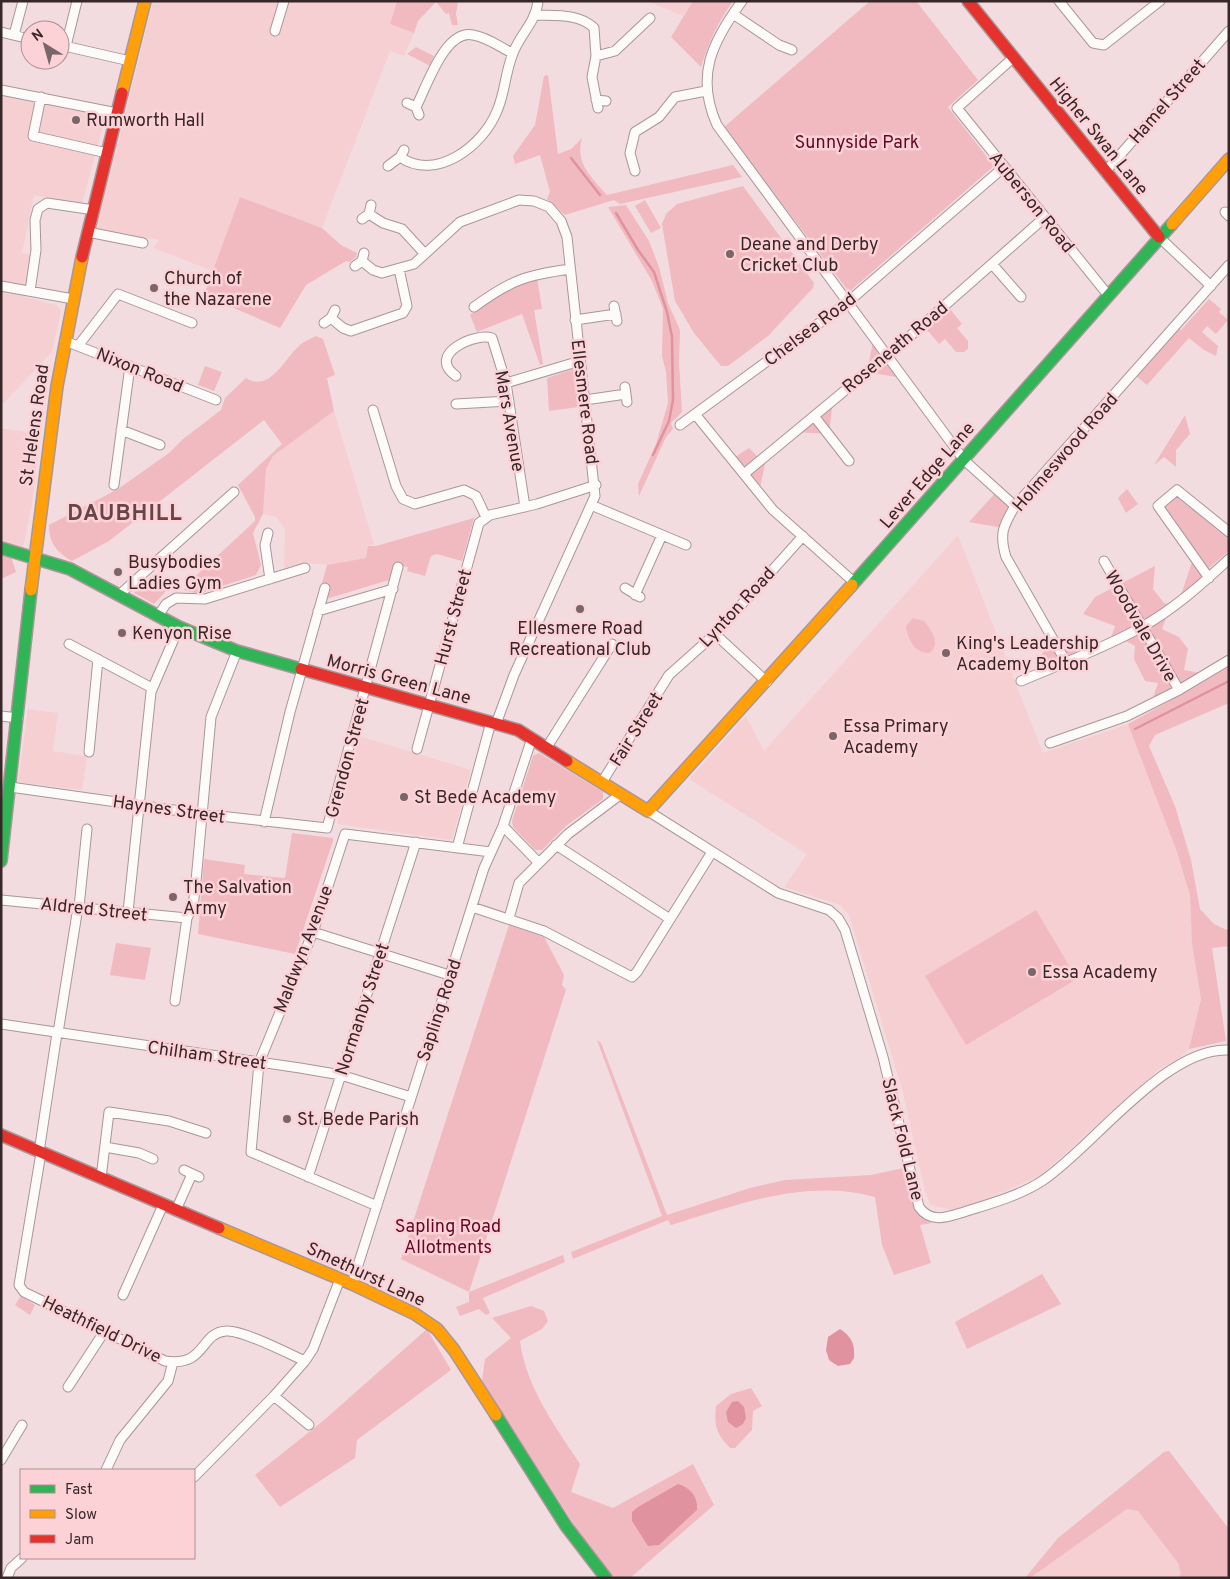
<svg xmlns="http://www.w3.org/2000/svg" width="1230" height="1579" font-family="Overpass,sans-serif">
<rect width="100%" height="100%" fill="#f3dcdf"/>
<path fill="#f6cfd3" d="M153,1H397L390,24L414,33L404,56L390,51L322,228L240,197L213,271L153,248L159,240L96,230Z
M647,1H693L683,16Z
M1,94L106,115L82,204L34,195L22,253L30,255L25,297L56,305L61,311L52,352L1,406Z
M334,411L374,544L368,546L366,558L327,565L304,563L284,568L285,529L276,517L263,514L266,469L273,456Z
M1,428L40,434L32,504L23,548L1,540Z
M958,535L1043,753L1128,724L1154,787L1184,873L1190,895L1192,944L1201,999L1189,1049L1181,1057L1158,1070L1040,1176L977,1203L952,1210L930,1205L925,1191L902,1089L849,915L840,905L784,887L807,854L689,779L746,716L764,751Z
M28,709L58,713L53,751L87,756L82,790L18,782Z
M359,736L471,770L452,840L337,824Z
M1127,1509L1138,1511L1178,1563L1182,1574L1177,1578H1030Z"/>
<path fill="#f0bac0" d="M397,1H458L456,14L458,25H452L449,13L446,14L436,2L418,21L414,33L390,24Z
M693,1H733C718,22 709,42 701,67L671,37Z
M870,1H916L978,80L948,107L994,166L849,292L724,127Z
M416,47L434,56L430,66L407,54Z
M548,75L558,154L571,149L582,138C575,164 591,176 607,195L733,165L742,177L620,204L614,200L565,215L547,199L550,192L540,155L515,164L513,156L535,125L544,76Z
M743,186L814,283L813,288L768,336L728,366H721L694,333L675,301L662,224L666,214L677,204Z
M240,197L322,228L341,245L357,253L356,257L350,262L346,261L306,285L280,328L204,295Z
M645,200L661,228L651,233L635,206Z
M626,205L649,241L659,267L668,303L680,330L679,363L682,412L671,423L673,429L666,437L639,496L638,484L656,444L668,403L666,372L662,356L663,309L652,281L608,207Z
M537,277L542,309L534,310L543,364L540,365L522,314L477,332L470,315L499,291Z
M1209,299L1221,309L1219,312L1228,320L1216,334L1207,326L1202,332L1218,346L1216,356L1204,350L1189,338L1147,385L1134,374L1176,326L1181,330Z
M946,304L962,324L957,328L968,341V349L964,352H956L945,339L939,344L923,325Z
M316,336L323,339L335,375L327,378L334,411L273,456L266,469L263,514L253,533L261,565L256,575L198,594L184,590L187,584L255,521V517L238,485L282,444L264,420L109,541L72,561C57,552 49,544 49,525L118,489L169,453L183,439L221,410L225,398L246,378C270,393 284,359 299,346C304,341 310,339 316,336Z
M874,337L902,378L867,372Z
M205,366L222,372L214,391L198,385Z
M574,369L576,372L579,407L549,411L547,378Z
M833,400L829,434L795,432Z
M1185,415L1190,434L1176,450V467L1164,457L1154,465Z
M749,448L765,464L759,493L732,459Z
M1127,489L1138,504L1126,513L1118,498Z
M997,491L1015,506L1003,528L969,522Z
M1178,495L1229,535V551L1208,569L1164,507Z
M474,518L462,561L437,554L431,556L425,576L407,571L408,567L394,565L389,580L326,599L330,585L322,583L327,565L366,558L368,546H376Z
M1,554L11,557L16,572L1,579Z
M1194,556L1209,578L1179,601Z
M1155,566L1153,589L1164,603L1175,605L1170,607L1162,629L1179,637L1188,649L1184,670L1205,674L1151,704L1158,683L1145,681L1134,659L1135,646L1120,638L1109,644L1115,626L1083,614L1095,597Z
M150,577L168,589L154,604L134,593Z
M913,618L924,621C931,629 942,645 929,653C914,653 908,639 906,626Z
M1051,636L1096,650L1031,677Z
M1229,664V703L1155,735L1149,746L1175,806L1191,860L1200,909L1214,924L1229,931V946L1212,948L1226,1041L1189,1049L1201,999L1192,944L1190,895L1177,852L1128,724L1195,687Z
M539,753L603,792V799L566,826L542,850H535L513,827L512,821L533,756Z
M292,833L333,838V841L295,954L198,934L204,859L245,865L244,874L285,878Z
M1036,910L1077,979L966,1045L925,976Z
M509,925L544,937L564,975L562,985L566,990L469,1292L563,1255L565,1262L483,1298L490,1313L486,1315L479,1309L460,1316L456,1307L469,1302V1292L401,1259Z
M116,943L151,948L145,980L110,975Z
M597,1040L601,1043L667,1215L750,1188L785,1180L871,1175L903,1168C909,1188 910,1216 932,1223L920,1225L931,1263L894,1275L882,1245L875,1197C806,1178 737,1205 671,1225L668,1220L573,1259L571,1252L662,1216Z
M1042,1274L1061,1304L967,1349L955,1322Z
M21,1296L35,1305L30,1315L15,1305Z
M531,1306L544,1311L548,1321L542,1329L520,1341C526,1387 555,1426 580,1464L571,1492L613,1508L693,1464L714,1505L630,1578H613L596,1559L482,1381L485,1359L511,1338L492,1318Z
M427,1329L451,1370L357,1440L355,1458L280,1507L255,1475L323,1421Z
M751,1388L762,1406L753,1411L752,1430L735,1448H730C716,1433 714,1427 716,1406L731,1394Z
M1169,1451L1229,1529V1578H1177L1181,1574L1178,1563L1138,1511L1127,1509L1030,1578H1025L1058,1538L1164,1452Z"/>
<path fill="#e1929f" d="M840,1329C852,1337 855,1344 854,1358L850,1364L838,1366L829,1360L826,1350L828,1337Z
M738,1401L744,1407L746,1418L743,1424L736,1428L728,1422L726,1412L732,1402Z
M678,1484C691,1488 698,1497 697,1510L659,1545L648,1546L632,1521V1512L638,1507Z"/>
<g fill="none" stroke-linecap="round" stroke-linejoin="round">
<path stroke="#e1929f" stroke-width="2.5" d="M571,158L600,195
M616,213L638,250L654,272L667,312L672,337L673,400L669,421L653,455
M1135,729L1229,681"/>
<g stroke="#a89699" stroke-width="11">
<path id="street" d="M742,1C712,42 695,76 717,125L964,460L1015,506
M1059,1L1093,43L1104,45L1160,1
M733,14L779,45L792,50
M535,15C554,16 579,13 594,28L596,56L592,77L598,108
M275,31L284,1
M1,32L30,39
M14,35L23,1
M60,45L130,61
M66,46L77,1
M596,56L615,51L650,18
M1013,58L957,108L1108,295
M1,90L117,113
M41,97L33,136L107,153
M596,100L606,101
M407,103L416,107L419,115
M416,107C427,86 445,29 473,35C487,37 500,47 512,53
M400,157C436,182 483,146 497,111C505,93 505,74 512,56C518,36 536,23 538,1
M388,166L400,157L404,150
M635,171L630,153L635,132L659,117L675,97L706,91
M1105,172L1229,31
M1225,212L1229,216
M369,214L383,223L402,229L425,254
M362,219L369,214L371,205
M88,232L143,243
M1159,237L1211,286
M362,261L373,270L382,273L414,264L460,222L519,200L534,201L549,207L561,221L567,237L595,496L514,675L496,724
M992,264L1021,297
M355,266L362,261L364,253
M1,286L73,299
M30,291L36,250L35,220L38,209L47,203L94,210
M614,306L617,321
M474,307C511,280 526,275 570,269
M331,318L343,328L351,331L403,313L407,306L399,269
M575,320L616,314
M324,323L331,318L335,310
M65,341L216,400
M78,346L118,294L192,323
M456,376C425,354 477,332 492,338L506,383L525,507
M506,383L580,361
M625,387L627,402
M585,400L626,394
M456,404L509,401
M373,410L396,486L403,499L415,504L464,490L476,496L486,517
M695,414L773,510L855,583
M814,416L849,461
M680,425L848,302L1004,167
M121,430L160,445
M744,474L901,344L1044,218
M114,485L130,366
M591,505L686,545
M268,533L265,545L270,579
M1104,561L1179,690
M1209,578L1158,506L1177,490L1229,532
M625,588L640,597
M119,595L234,492
M635,595L662,535
M318,611L393,589
M158,616L166,604L176,598L205,599L305,568
M715,634L767,682
M69,644L152,688
M1066,662L1006,557C999,534 1003,526 1015,506L1229,265
M1021,681C1061,664 1102,649 1140,628C1173,610 1202,584 1229,559
M1,716L18,718
M1050,743L1127,716L1179,690L1229,660
M547,747L612,644
M417,749L479,523L490,515L537,504L596,485
M89,752L98,659
M602,782L669,675L715,634L803,536
M10,787L202,814L327,828L398,567
M648,811L778,893L829,910L838,918L845,930L883,1057L919,1207C931,1224 948,1217 964,1212C989,1204 1019,1196 1042,1181C1092,1148 1166,1046 1229,1050
M264,822L290,712L325,588
M503,826L539,863
M556,845L670,919
M457,848L491,722
M1,900L187,918
M79,907L87,829
M472,907L544,931L632,977L637,972L712,852
M128,912L151,692L179,627
M509,918L519,883L568,834L621,794
M313,932L449,975
M175,1001L187,918L193,906L196,881L211,717L237,651
M1,1024L300,1068L341,1075L411,1097
M58,1033L78,907
M105,1147L139,1153L153,1159
M39,1152L57,1033
M41,1153L19,1285L24,1292L165,1361C207,1367 199,1333 226,1331C241,1329 289,1354 305,1361
M184,1170L199,1177
M308,1177L416,842
M101,1178L109,1112L169,1121L206,1133
M377,1206L251,1152L259,1063L313,932L345,834L491,852
M176,1210L192,1174
M352,1284L484,868L503,826L532,738
M123,1295L163,1205
M68,1387L104,1332
M274,1396L309,1425
M1,1460L22,1425
M106,1470L120,1440L168,1381L173,1362
M194,1477L274,1396L305,1361L313,1349L340,1279
M7,1578L11,1568L22,1558"/>
</g>
<g stroke="#a89699" stroke-width="14">
<path id="fast" d="M1,548L70,569L179,627L237,651L301,669
M852,585L1172,224
M1,861L31,590
M496,1415L566,1526L606,1578"/>
</g>
<g stroke="#a89699" stroke-width="14">
<path id="slow" d="M122,93L145,1
M1172,224L1229,159
M31,590L57,386L82,257
M567,761L648,811L852,585
M219,1228L352,1284L415,1314L437,1329L454,1350L496,1415"/>
</g>
<g stroke="#a89699" stroke-width="14">
<path id="jam" d="M968,1L1159,237
M82,257L122,93
M301,669L518,730L567,761
M1,1135L219,1228"/>
</g>
<use href="#street" stroke="#fdfafa" stroke-width="9"/>
<use href="#fast" stroke="#30b455" stroke-width="11"/>
<use href="#slow" stroke="#ff9f0a" stroke-width="11"/>
<use href="#jam" stroke="#e5322d" stroke-width="11"/>
</g>
<g fill="#796668" stroke="#fdd2d7" stroke-width="2">
<circle cx="76" cy="120" r="5"/>
<circle cx="730" cy="254" r="5"/>
<circle cx="154" cy="288" r="5"/>
<circle cx="118" cy="572" r="5"/>
<circle cx="580" cy="609" r="5"/>
<circle cx="122" cy="633" r="5"/>
<circle cx="946" cy="653" r="5"/>
<circle cx="833" cy="736" r="5"/>
<circle cx="404" cy="797" r="5"/>
<circle cx="173" cy="897" r="5"/>
<circle cx="1032" cy="972" r="5"/>
<circle cx="287" cy="1119" r="5"/>
</g>
<g text-anchor="middle" stroke-width="5" stroke-linejoin="round" paint-order="stroke">
<g font-size="18" fill="#372728" stroke="#fdd2d7">
<text transform="translate(1167 101) rotate(-49)" y="6">Hamel Street</text>
<text transform="translate(1099 136) rotate(51)" y="6">Higher Swan Lane</text>
<text transform="translate(1032 202) rotate(51)" y="6">Auberson Road</text>
<text transform="translate(810 329) rotate(-37)" y="6">Chelsea Road</text>
<text transform="translate(895 347) rotate(-40)" y="6">Roseneath Road</text>
<text transform="translate(140 370) rotate(22)" y="6">Nixon Road</text>
<text transform="translate(585 402) rotate(83)" y="6">Ellesmere Road</text>
<text transform="translate(510 421) rotate(80)" y="6">Mars Avenue</text>
<text transform="translate(34 425) rotate(-82)" y="6">St Helens Road</text>
<text transform="translate(1065 452) rotate(-49)" y="6">Holmeswood Road</text>
<text transform="translate(927 475) rotate(-49)" y="6">Lever Edge Lane</text>
<text transform="translate(737 607) rotate(-47)" y="6">Lynton Road</text>
<text transform="translate(453 617) rotate(-75)" y="6">Hurst Street</text>
<text transform="translate(1141 626) rotate(60)" y="6">Woodvale Drive</text>
<text transform="translate(399 679) rotate(15)" y="6">Morris Green Lane</text>
<text transform="translate(636 729) rotate(-58)" y="6">Fair Street</text>
<text transform="translate(347 758) rotate(-75)" y="6">Grendon Street</text>
<text transform="translate(169 809) rotate(8)" y="6">Haynes Street</text>
<text transform="translate(94 909) rotate(6)" y="6">Aldred Street</text>
<text transform="translate(303 949) rotate(-69)" y="6">Maldwyn Avenue</text>
<text transform="translate(362 1009) rotate(-72)" y="6">Normanby Street</text>
<text transform="translate(439 1010) rotate(-72)" y="6">Sapling Road</text>
<text transform="translate(207 1055) rotate(8)" y="6">Chilham Street</text>
<text transform="translate(903 1139) rotate(76)" y="6">Slack Fold Lane</text>
<text transform="translate(366 1274) rotate(25)" y="6">Smethurst Lane</text>
<text transform="translate(102 1329) rotate(26)" y="6">Heathfield Drive</text>
</g>
<g font-size="18" fill="#372728" stroke="#fdd2d7" text-anchor="start">
<text x="86" y="126">Rumworth Hall</text>
<text x="740" y="250">Deane and Derby<tspan x="740" dy="21">Cricket Club</tspan></text>
<text x="164" y="284">Church of<tspan x="164" dy="21">the Nazarene</tspan></text>
<text x="128" y="568">Busybodies<tspan x="128" dy="21">Ladies Gym</tspan></text>
<text x="580" y="634" text-anchor="middle">Ellesmere Road<tspan x="580" dy="21">Recreational Club</tspan></text>
<text x="132" y="639">Kenyon Rise</text>
<text x="956" y="649">King's Leadership<tspan x="956" dy="21">Academy Bolton</tspan></text>
<text x="843" y="732">Essa Primary<tspan x="843" dy="21">Academy</tspan></text>
<text x="414" y="803">St Bede Academy</text>
<text x="183" y="893">The Salvation<tspan x="183" dy="21">Army</tspan></text>
<text x="1042" y="978">Essa Academy</text>
<text x="297" y="1125">St. Bede Parish</text>
</g>
<g font-size="18" fill="#650524" stroke="#fdd2d7">
<text x="857" y="148">Sunnyside Park</text>
<text x="448" y="1232">Sapling Road<tspan x="448" dy="21">Allotments</tspan></text>
</g>
<g font-size="22" font-weight="bold" letter-spacing="1" fill="#674448" stroke="#fdd2d7">
<text x="125" y="520">DAUBHILL</text>
</g>
</g>
<rect width="1230" height="1579" fill="none" stroke="#372728" stroke-width="5"/>
<rect x="20" y="1469" width="175" height="90" fill="#fdd2d7" stroke="#ae8e91"/>
<rect x="30" y="1485" width="25" height="8" fill="#30b455" stroke="#ae8e91"/>
<text x="65" y="1494" font-size="15" fill="#372728">Fast</text>
<rect x="30" y="1510" width="25" height="8" fill="#ff9f0a" stroke="#ae8e91"/>
<text x="65" y="1519" font-size="15" fill="#372728">Slow</text>
<rect x="30" y="1535" width="25" height="8" fill="#e5322d" stroke="#ae8e91"/>
<text x="65" y="1544" font-size="15" fill="#372728">Jam</text>
<g transform="translate(45 45) rotate(323)"><circle r="24" fill="#fdd2d7" stroke="#ae8e91"/>
<path d="M0-4L9 19L0 12L-9 19Z" fill="#796668"/>
<text y="-8" font-size="14" font-weight="bold" text-anchor="middle" fill="#372728">N</text>
</g>
</svg>
